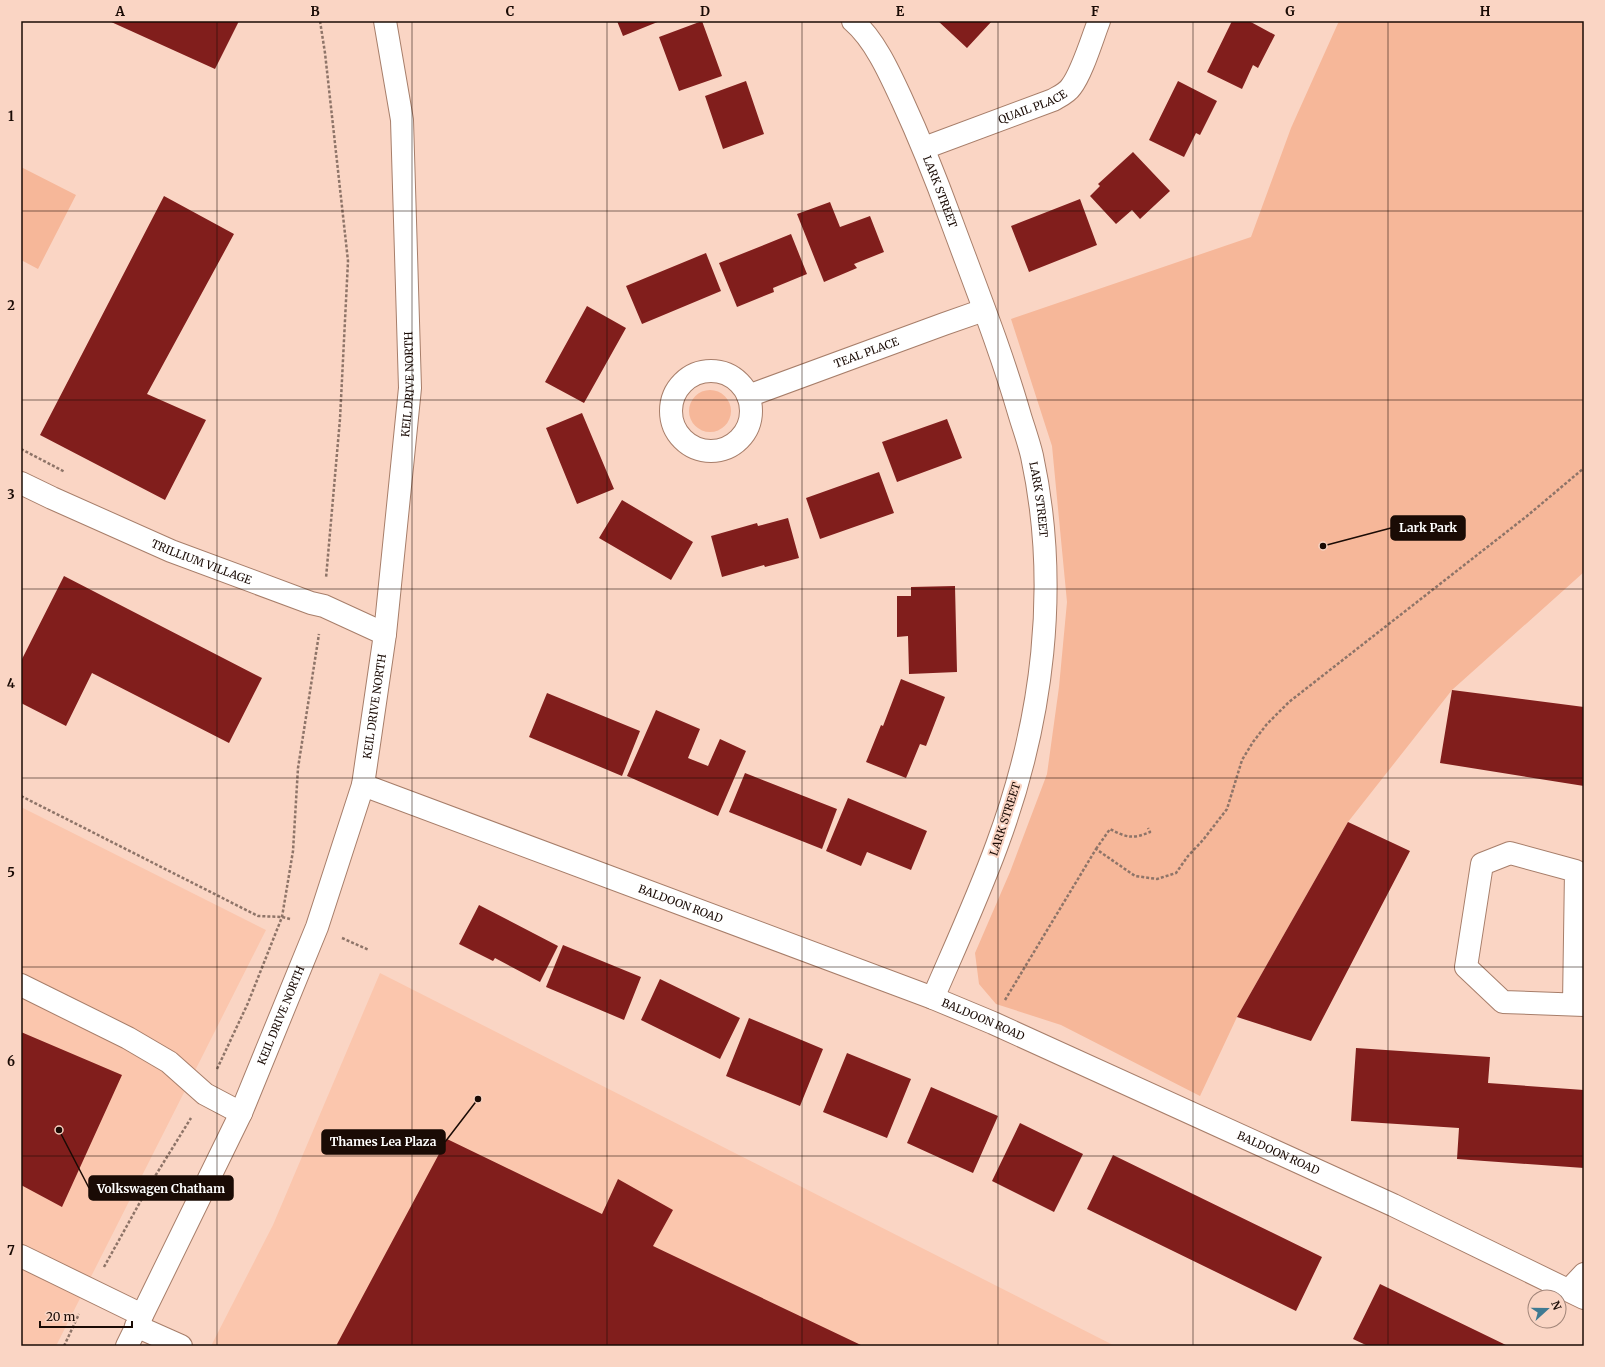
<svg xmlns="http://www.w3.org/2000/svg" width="1605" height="1367" font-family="Merriweather,serif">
<rect width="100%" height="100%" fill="#fad5c4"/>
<path fill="#fbc6ad" d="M21,807L266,930L56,1346H21Z
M380,973L1115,1346H211L273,1225Z"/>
<path fill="#f6b799" d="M1339,21H1584V572L1452,690L1348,822L1237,1017L1200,1096L1061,1025L996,1004L979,984L975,953L1010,872L1047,774L1059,687L1067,602L1052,446L1011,319L1251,237L1291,128Z
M21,167L76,195L38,269L21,260Z
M689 411a21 21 0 1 1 42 0a21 21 0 1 1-42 0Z"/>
<path fill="#811e1c" d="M109,21H239L215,69Z
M617,21H660L623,36Z
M702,21L722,76L679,91L659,37Z
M938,21H992L967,48Z
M1232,21H1249L1275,35L1258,68L1253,65L1242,89L1207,72Z
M746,81L764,134L723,149L705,96Z
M1178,81L1217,101L1200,135L1196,133L1184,157L1149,140Z
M1133,152L1170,191L1140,219L1132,210L1116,224L1090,196L1100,186L1098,184Z
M164,196L234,234L147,394L206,420L165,500L40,435Z
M1080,199L1097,245L1029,272L1011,226Z
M830,202L840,227L870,216L884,252L854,264L857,268L824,282L797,214Z
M791,234L807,274L773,288L774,292L737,307L719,263Z
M706,253L721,291L642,324L626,286Z
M587,306L626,328L584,403L545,382Z
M582,413L614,489L577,504L546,428Z
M947,419L962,458L897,482L882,442Z
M879,472L894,513L820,539L806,498Z
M622,500L693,542L671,580L599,538Z
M788,518L799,558L765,567L764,565L722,577L711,536L757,523L758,526Z
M64,576L262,678L229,743L92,673L66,726L21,703V661Z
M955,586L957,672L909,674L908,636L897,637V596H911V587Z
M901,679L945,697L926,746L920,744L906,778L866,762L881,725L883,726Z
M1452,690L1584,707V786L1440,763Z
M547,693L640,731L622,776L529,737Z
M656,710L700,729L688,758L708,766L720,739L746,751L718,816L627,776Z
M745,773L837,809L822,849L729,812Z
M848,798L927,831L911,870L867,852L861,866L826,851Z
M1348,822L1410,851L1311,1041L1237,1017Z
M479,905L558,946L540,982L495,958L493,961L459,944Z
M563,945L641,977L624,1020L546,987Z
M660,979L740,1018L720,1059L641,1020Z
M749,1018L823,1049L800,1106L726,1076Z
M21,1032L122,1075L62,1207L21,1185Z
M1356,1048L1490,1057L1488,1083L1584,1090V1168L1457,1159L1459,1128L1351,1121Z
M847,1053L911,1079L887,1138L823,1112Z
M931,1087L998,1116L973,1173L907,1143Z
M1020,1123L1083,1154L1054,1212L992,1181Z
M447,1139L602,1214L618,1179L673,1210L653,1246L863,1346H336Z
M1113,1155L1322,1257L1296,1311L1087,1209Z
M1380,1284L1508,1346H1368L1353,1339Z"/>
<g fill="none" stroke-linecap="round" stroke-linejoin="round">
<g stroke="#a77e6a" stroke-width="24">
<g id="minor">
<path id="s1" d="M853,21C875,40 890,74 902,100C920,139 936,179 951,220C975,285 1001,350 1020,416C1024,429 1029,443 1032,456C1060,586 1043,721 997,845C978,897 955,947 933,998"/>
<path id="s2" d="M924,148L1053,100C1060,96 1067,93 1071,87C1082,73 1092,39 1099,21"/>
<circle cx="711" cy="411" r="40"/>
<path id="s3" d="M748,396L944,324L984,310"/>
<path id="s4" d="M21,483L52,498L171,551L311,603L324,606L385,634"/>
<path id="s5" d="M363,785L933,998L993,1023L1393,1205L1584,1298"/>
<path d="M21,985L128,1038L169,1062L205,1094L241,1113"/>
<path d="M1574,1004L1576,871L1510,853L1482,864L1466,967L1503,1002L1584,1005"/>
<path d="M21,1256L142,1315"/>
<path d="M1569,1290L1584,1274"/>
<path d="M136,1326L181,1346"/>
<path id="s6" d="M127,1346L241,1113L317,927L363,785L385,634L410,388L402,120L385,21"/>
</g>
</g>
<path stroke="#8e7468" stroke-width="2.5" stroke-dasharray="3 2" stroke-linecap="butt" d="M320,21L325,53L348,261L340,419L326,578
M21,449L65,472
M21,796L258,916L282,917L290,919
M1096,849L1110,829C1127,838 1133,839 1150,832L1148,828
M342,938L369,950
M1005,1000L1096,849L1135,876L1157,879L1176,873L1188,856L1203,840L1227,809L1242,760L1253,742L1267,724L1289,702L1527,516L1584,468
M217,1069L248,1003L282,917L293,851L298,768L319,634
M104,1267L149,1186L191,1118
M64,1346L79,1314"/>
<use href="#minor" stroke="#fff" stroke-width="22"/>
</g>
<path fill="none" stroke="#1a0b05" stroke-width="1" stroke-opacity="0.55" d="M217,21V1346M412,21V1346M607,21V1346M802,21V1346M998,21V1346M1193,21V1346M1388,21V1346M21,211H1584M21,400H1584M21,589H1584M21,778H1584M21,967H1584M21,1156H1584"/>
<g text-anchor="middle" stroke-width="4" stroke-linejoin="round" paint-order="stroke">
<g font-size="11" fill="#1a0b05" stroke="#fad5c4">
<text dy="4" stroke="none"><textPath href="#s2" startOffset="116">QUAIL PLACE</textPath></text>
<text dy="4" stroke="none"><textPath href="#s1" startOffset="193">LARK STREET</textPath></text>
<text dy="4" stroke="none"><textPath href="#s3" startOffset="126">TEAL PLACE</textPath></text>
<text dy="4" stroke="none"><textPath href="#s6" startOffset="1013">KEIL DRIVE NORTH</textPath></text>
<text dy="4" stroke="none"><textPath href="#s1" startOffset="517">LARK STREET</textPath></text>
<text dy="4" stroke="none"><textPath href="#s4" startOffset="197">TRILLIUM VILLAGE</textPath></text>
<text dy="4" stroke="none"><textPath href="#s6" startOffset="689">KEIL DRIVE NORTH</textPath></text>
<text transform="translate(1005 819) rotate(-72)" y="4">LARK STREET</text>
<text dy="4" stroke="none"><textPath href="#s5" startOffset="339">BALDOON ROAD</textPath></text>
<text dy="4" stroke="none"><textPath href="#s6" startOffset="365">KEIL DRIVE NORTH</textPath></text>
<text dy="4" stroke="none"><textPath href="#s5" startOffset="663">BALDOON ROAD</textPath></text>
<text dy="4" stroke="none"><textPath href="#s5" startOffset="987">BALDOON ROAD</textPath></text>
</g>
</g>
<path fill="none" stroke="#1a0b05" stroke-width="1.5" d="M1323 546L1391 528M478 1099L445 1142M59 1130L89 1188"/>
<g fill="#1a0b05" stroke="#fad5c4" stroke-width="1.5">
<circle cx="1323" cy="546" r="4"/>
<circle cx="478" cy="1099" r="4"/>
<circle cx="59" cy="1130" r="4"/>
</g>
<g fill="#1a0b05" stroke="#1a0b05" stroke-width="1.5">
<rect x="1391" y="516" width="74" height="24" rx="4"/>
<rect x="322" y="1130" width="123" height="24" rx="4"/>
<rect x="89" y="1176" width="144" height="24" rx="4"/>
</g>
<g font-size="12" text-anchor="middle" font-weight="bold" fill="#fff">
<text x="1428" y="532">Lark Park</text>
<text x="383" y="1146">Thames Lea Plaza</text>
<text x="161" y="1193">Volkswagen Chatham</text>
</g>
<rect width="1605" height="1367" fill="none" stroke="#fad5c4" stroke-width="44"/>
<g transform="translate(1547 1309) rotate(69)"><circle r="19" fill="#fad5c4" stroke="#a08478"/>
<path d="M0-3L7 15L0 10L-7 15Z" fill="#3f7a92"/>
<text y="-6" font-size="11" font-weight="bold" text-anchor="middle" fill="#1a0b05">N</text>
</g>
<path d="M40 1321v6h92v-6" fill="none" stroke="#1a0b05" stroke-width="2"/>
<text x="46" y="1321" font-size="12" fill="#1a0b05" stroke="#fad5c4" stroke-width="3" paint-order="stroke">20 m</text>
<rect x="22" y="22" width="1561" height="1323" fill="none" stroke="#1a0b05" stroke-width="1.5"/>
<g font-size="13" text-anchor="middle" font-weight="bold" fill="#1a0b05">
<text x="120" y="16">A</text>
<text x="315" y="16">B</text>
<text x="510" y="16">C</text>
<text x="705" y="16">D</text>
<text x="900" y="16">E</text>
<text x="1095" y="16">F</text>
<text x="1290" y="16">G</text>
<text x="1485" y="16">H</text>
<text x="11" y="121">1</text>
<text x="11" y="310">2</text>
<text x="11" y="499">3</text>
<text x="11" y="688">4</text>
<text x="11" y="877">5</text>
<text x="11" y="1066">6</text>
<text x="11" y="1255">7</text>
</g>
</svg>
